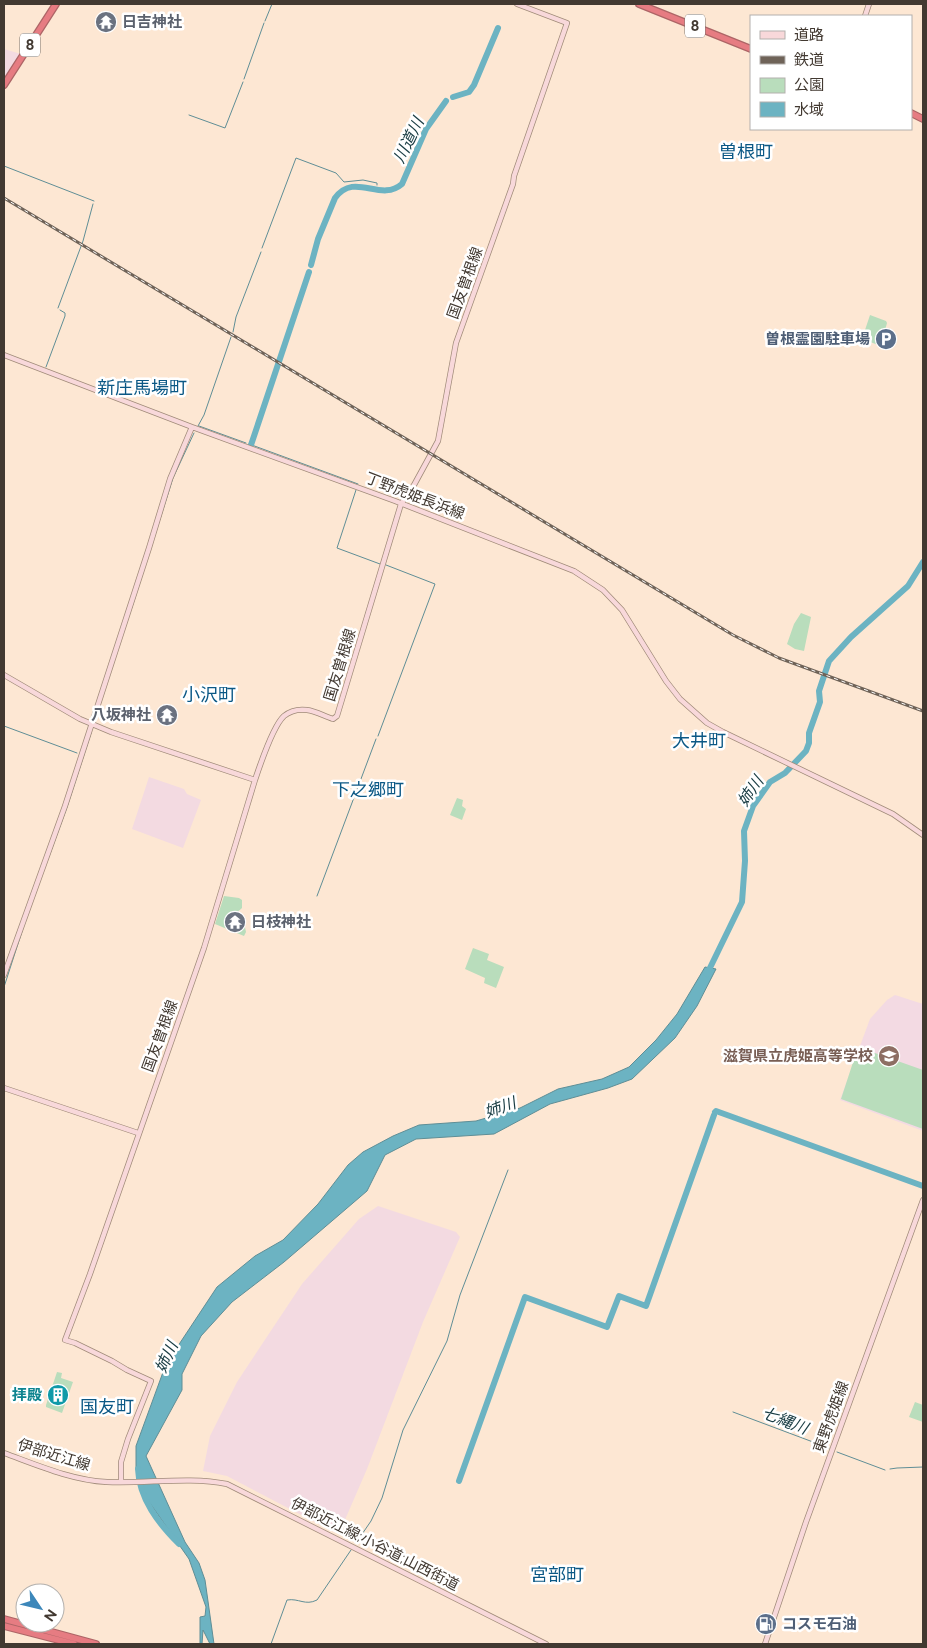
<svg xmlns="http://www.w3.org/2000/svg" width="927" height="1648" font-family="Raleway,'Noto Sans JP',sans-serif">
<rect width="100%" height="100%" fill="#fde7d3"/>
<path fill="#f3dae1" d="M4,49L21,54L4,79Z
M149,777L184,789L187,794L201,800L183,848L132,829Z
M378,1206L456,1232L460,1237L423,1322L367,1469L341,1529L334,1532L227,1476L203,1471L210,1436L237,1382L302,1284L359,1219Z"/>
<path fill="#f3dae3" d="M895,995L923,1004V1131L840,1100L870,1019L887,1000Z"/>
<path fill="#b9ddbc" d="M870,315L886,321L887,323L881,346L862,339Z
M801,613L811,617L804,651L795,649L787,644L794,624Z
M457,798L463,800L462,806L466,809L462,820L450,815Z
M224,896L239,898L242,900V908C236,913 231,917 235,924L238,922L241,916L244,917V923L246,932L244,936L215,924Z
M473,948L489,954L487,960L504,967L496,988L484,983L485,978L465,969Z
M858,1047L923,1070V1129L841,1099Z
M57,1372L62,1373L61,1378L73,1382L62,1413L46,1407V1405Z
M915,1402L923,1405V1422L909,1417Z"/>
<path fill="#6cb3c2" stroke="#5f8e96" d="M705,967L716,969L697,1006L675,1038L632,1079L608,1088L550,1104L494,1134L416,1139L385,1155L367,1191L284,1262L232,1302L201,1336L182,1374V1390L146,1456L185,1542L199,1563L205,1580L214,1644H210L203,1630L202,1644H200V1617L205,1616L206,1607L189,1559L147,1499L136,1469V1446L166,1364L217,1287L255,1256L283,1240L318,1204L348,1165L363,1152L393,1136L419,1125L476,1121L520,1108L558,1089L602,1079L629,1067L656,1040L677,1014Z"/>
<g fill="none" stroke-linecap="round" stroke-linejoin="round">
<path stroke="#5f8e96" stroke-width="1" d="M265,21L272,4
M244,79L264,23
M189,115L225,128L243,82
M4,166L94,201
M376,189V188
M262,248L296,158L336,173L344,182L363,180L377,183V185
M58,308L83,241L93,204
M233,332L236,317L261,252
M46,367L65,316V313L60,310
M198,426L204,415L231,337
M199,426L246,443
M249,444L358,484
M356,490L337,548L380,564
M131,610L173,478L194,433
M4,726L77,753
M378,736L435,584L386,565
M48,859L67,807L91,733
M317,896L376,739
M4,987L26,919
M733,1412L829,1448
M837,1452L885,1470
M890,1469L897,1468L923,1467
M356,1543L371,1521L382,1498L403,1430L447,1341L460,1295L508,1170
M271,1644L287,1600C299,1598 305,1606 317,1600L351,1550"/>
<path stroke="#6cb3c2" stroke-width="6" d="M453,97L469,92L474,85L498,28
M311,265L318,239L335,198C355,171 380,203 402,184L426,129L446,101
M251,445L309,272
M707,974L742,902L745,861L744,831L753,806L770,782L785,773L806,751L809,743V733L820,702L819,691L829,661L851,637L908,586L923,562
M715,1112L716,1111L923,1186
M138,1469C139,1499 159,1524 179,1544
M459,1481L525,1297L607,1327L619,1296L646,1306L714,1115"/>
<g stroke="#a08b79" stroke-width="6">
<path id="secondary" d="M865,16L869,4
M4,355L192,427L395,501L574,571L603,590L622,610L666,681L680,699L707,723L723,732L893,814L923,835
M4,675L80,719L111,732L255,780
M4,975L65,806L149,548L170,479L192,427
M4,1088L138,1133
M4,1453C37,1465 71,1480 107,1482C147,1484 188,1476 227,1484L546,1644
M121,1482V1462L128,1439L151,1381L127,1370L112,1361L75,1343L65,1340L90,1274L204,948L255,780C260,765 274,725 284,716C290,711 299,709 307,710C315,711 324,716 333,719L337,716L401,504L414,485L438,441L456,343L513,184L514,176L567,23L517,4
M765,1644L806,1522L923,1200"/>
</g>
<g stroke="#ad6566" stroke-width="8">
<path id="highway" d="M639,4L751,49
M4,85L56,4
M911,113L923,119
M4,1619L96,1644
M4,1626L74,1644"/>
</g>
<use href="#secondary" stroke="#f8d8da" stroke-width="4.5"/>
<use href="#highway" stroke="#e67c82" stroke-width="5.5"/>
<g stroke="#6f6358" stroke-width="3">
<path id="rail" d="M4,198L733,635L779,658L923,711"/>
</g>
<use href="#rail" stroke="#fff" stroke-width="1" stroke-dasharray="4" stroke-linecap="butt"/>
</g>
<defs>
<g id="temple-disc" transform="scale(1.125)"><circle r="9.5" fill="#6b7280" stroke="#fff"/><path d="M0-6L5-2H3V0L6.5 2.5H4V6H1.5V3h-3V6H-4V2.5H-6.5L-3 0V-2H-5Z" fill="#fff"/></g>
<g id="parking-disc" transform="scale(1.125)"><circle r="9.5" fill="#5c6f8a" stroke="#fff"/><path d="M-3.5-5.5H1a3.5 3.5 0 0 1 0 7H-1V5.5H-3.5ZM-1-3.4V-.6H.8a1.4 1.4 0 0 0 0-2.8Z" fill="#fff"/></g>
<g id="school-disc" transform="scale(1.125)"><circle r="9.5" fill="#8d6e63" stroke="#fff"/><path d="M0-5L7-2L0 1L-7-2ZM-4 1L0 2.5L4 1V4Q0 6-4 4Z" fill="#fff"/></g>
<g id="building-disc" transform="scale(1.125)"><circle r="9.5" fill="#0f9aa8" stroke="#fff"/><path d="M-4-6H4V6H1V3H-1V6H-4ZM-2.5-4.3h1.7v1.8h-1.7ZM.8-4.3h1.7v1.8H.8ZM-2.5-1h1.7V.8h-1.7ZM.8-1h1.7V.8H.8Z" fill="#fff"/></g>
<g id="fuel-disc" transform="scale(1.125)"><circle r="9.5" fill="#5c6f8a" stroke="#fff"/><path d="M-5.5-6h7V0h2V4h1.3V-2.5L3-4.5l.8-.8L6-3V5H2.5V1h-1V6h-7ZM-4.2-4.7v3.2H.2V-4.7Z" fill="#fff"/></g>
</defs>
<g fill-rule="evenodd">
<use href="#temple-disc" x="106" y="22"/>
<use href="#parking-disc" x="886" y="339"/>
<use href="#temple-disc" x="167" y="715"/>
<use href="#temple-disc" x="235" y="922"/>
<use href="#school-disc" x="889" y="1056"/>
<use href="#building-disc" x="58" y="1395"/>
<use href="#fuel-disc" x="766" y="1624"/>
</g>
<g text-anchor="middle" stroke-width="5" stroke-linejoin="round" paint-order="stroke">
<g fill="#fff" stroke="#7b746f" stroke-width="1">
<rect x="685" y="14.5" width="20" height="23" rx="4"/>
<rect x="20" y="33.5" width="20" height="23" rx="4"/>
</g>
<g font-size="14" font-weight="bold" fill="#423931">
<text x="695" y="31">8</text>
<text x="30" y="50">8</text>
</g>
<g font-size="15" font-weight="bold" fill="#5b616d" stroke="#fff" text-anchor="start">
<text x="122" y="27">日吉神社</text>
<text x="151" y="720" text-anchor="end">八坂神社</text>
<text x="251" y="927">日枝神社</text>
</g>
<g font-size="15" fill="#423931" stroke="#fff">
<text transform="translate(465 283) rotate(-70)" y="5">国友曽根線</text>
<text transform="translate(415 496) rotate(21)" y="5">丁野虎姫長浜線</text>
<text transform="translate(340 665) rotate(-73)" y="5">国友曽根線</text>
<text transform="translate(160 1036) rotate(-70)" y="5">国友曽根線</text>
<text transform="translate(831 1417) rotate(-70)" y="5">東野虎姫線</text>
<text transform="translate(54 1455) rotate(17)" y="5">伊部近江線</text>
<text transform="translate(375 1544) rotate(27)" y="5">伊部近江線;小谷道;山西街道</text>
</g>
<g font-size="15" font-weight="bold" fill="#4e5e75" stroke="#fff" text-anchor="end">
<text x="870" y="344">曽根霊園駐車場</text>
<text x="782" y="1629" text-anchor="start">コスモ石油</text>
</g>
<g font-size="15" font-weight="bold" fill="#785e54" stroke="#fff" text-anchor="end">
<text x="873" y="1061">滋賀県立虎姫高等学校</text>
</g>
<g font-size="15" font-weight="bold" fill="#0d838f" stroke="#fff" text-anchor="end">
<text x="42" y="1400">拝殿</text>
</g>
<g font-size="16" font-style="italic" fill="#183b42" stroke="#fff">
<text transform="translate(408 140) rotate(-64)" y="6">川道川</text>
<text transform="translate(750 791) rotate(-56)" y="6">姉川</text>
<text transform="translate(500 1107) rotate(-20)" y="6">姉川</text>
<text transform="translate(166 1357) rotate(-66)" y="6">姉川</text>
<text transform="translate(785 1420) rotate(21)" y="6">七縄川</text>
</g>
<g font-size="18" fill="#0b5885" stroke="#fff">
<text x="746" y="158">曽根町</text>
<text x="142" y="394">新庄馬場町</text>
<text x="209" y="701">小沢町</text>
<text x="699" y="747">大井町</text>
<text x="368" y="796">下之郷町</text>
<text x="107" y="1413">国友町</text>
<text x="557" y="1581">宮部町</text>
</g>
</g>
<rect width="927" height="1648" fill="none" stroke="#423931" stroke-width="10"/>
<rect x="750" y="15" width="162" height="115" fill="#ffffff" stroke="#b3b0ad"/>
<rect x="760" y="31" width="25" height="8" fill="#f8d8da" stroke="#b3b0ad"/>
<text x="794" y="40" font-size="15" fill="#423931">道路</text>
<rect x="760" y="56" width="25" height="8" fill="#6f6358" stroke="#b3b0ad"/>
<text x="794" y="65" font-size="15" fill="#423931">鉄道</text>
<rect x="760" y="78" width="25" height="15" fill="#b9ddbc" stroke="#b3b0ad"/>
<text x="794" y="90" font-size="15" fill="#423931">公園</text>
<rect x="760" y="102" width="25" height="15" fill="#6cb3c2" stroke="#b3b0ad"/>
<text x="794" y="115" font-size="15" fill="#423931">水域</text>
<g transform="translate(40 1608) rotate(125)"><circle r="24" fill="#ffffff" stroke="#b3b0ad"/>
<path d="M0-4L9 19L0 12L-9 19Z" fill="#3c87ba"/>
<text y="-8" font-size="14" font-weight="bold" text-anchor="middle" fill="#423931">N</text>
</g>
</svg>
